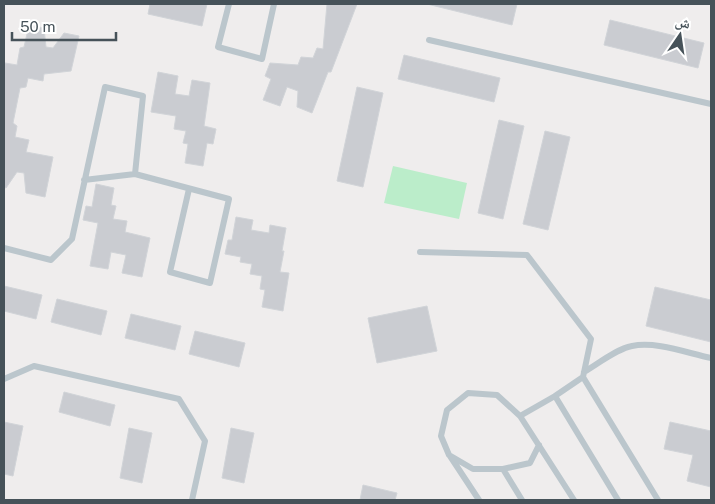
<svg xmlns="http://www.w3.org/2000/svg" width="715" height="504" font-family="'Public Sans','Noto Naskh Arabic',sans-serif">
<rect width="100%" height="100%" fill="#efeded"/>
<path fill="#bbedca" d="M393,166L467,183L459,219L384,203Z"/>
<path fill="#caccd1" stroke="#d1d4d8" d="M150,4H207L202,26L148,14Z
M327,4H357L331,72H328L312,113L297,107L298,91L287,87L280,106L263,100L271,79L265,76L270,63L298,65L301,57L313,58L317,48L323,49Z
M427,4H517L512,25Z
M610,20L704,43L698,68L604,45Z
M29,25L44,28L46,47L53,48L64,33L79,36L71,71L44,74L43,81L28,78L26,87L20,88L13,123L17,126L15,137L29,140L26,152L53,157L45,197L26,193L24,173L17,172L6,188L4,187V70L5,63L17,65L20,48L24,47Z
M404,55L500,78L494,102L398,79Z
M158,72L178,76L175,94L189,96L192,80L210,83L204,126L216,129L213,144L207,143L203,166L185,163L188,144L183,143L186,131L174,129L176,116L151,112Z
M357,87L383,93L363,187L337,181Z
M499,120L524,126L503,219L478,213Z
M545,131L570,137L548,230L523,224Z
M96,184L114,188L111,205L116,206L113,219L127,221L125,232L150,238L142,277L122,273L126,255L111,252L108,269L90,266L98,223L83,220L86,206L92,207Z
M236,217L253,220L251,230L269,233L270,225L286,228L282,251H284L280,272L289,273L283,311L262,307L265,290L260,289L262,276L250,274L252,264L240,262L241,257L225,254L228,240H232Z
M4,286L42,295L36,319L4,311Z
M655,287L711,300V342L646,326Z
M57,299L107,311L101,335L51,322Z
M427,306L437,351L377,363L368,318Z
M131,314L181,326L175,350L125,338Z
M195,331L245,343L239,367L189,354Z
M64,392L115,405L110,426L59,412Z
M4,422L23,426L13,476L4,474Z
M670,422L711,431V487L687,481L693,455L664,449Z
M129,428L152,433L142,483L120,478Z
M231,428L254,433L244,483L222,478Z
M363,485L397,493L395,500H360Z"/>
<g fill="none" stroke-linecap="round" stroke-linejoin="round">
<path stroke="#bbc6cc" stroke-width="6" d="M229,4L218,47L262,59L274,4
M429,40L711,104
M84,180L135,174
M4,248L51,260L72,239L105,87L143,96L135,174L229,199L210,283L170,272L189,189
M420,252L527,255L591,339L583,377
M584,372C598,364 616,349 632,346C656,341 687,353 711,358
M4,379L34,366L179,399L205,441L192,500
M555,396L583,377L658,500
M520,416L555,396L618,500
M450,456L479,500
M503,469L530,463L539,445
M522,500L503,469H473L449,455L441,436L447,410L468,393L497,395L520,416L574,500"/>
</g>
<rect width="715" height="504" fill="none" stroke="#465259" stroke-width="10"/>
<g transform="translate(680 35) rotate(13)" stroke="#ffffff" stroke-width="4" paint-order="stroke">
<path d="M0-4L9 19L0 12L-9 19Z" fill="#465259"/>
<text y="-8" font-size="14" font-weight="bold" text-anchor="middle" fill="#465259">ش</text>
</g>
<path d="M12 32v8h104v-8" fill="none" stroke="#465259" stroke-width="2.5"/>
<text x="20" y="32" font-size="15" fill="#465259" stroke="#ffffff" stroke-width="4" paint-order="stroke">50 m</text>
</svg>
